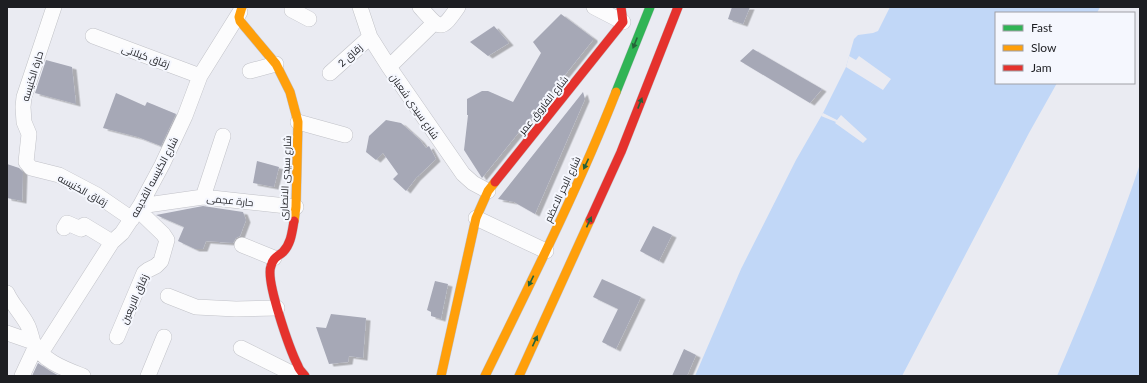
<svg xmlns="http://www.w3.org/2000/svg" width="1147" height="383" font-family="Lato,Cairo,sans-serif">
<defs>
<filter id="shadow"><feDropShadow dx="4.5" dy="2.5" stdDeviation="0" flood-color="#0004"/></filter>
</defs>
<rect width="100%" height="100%" fill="#eaebf2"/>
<path fill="#c1d7f7" d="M890,7H1100L1097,13H996V83H1057L1029,133L902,376H695L741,269L796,160L823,113L846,67L854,39L858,35L873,33L878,31Z
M1140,164V376H1057C1087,306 1116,236 1140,164Z"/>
<path fill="#eaebf2" d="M849,56L856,60L859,56L891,79L883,90L846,67Z
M823,113L837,120L841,115L867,139L863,143L835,123L836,122L821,116Z"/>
<path fill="#a6a8b6" filter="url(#shadow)" d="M732,7H750L743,24L728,19Z
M561,14L593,38V40L482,178L464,150L468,115H467V99L482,91H488L513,102L541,53L533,42Z
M494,26L509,43L488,56L470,42Z
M753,49L822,89L810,103L740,61Z
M46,60L72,67L76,104L35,93Z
M583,92L585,99L535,214L514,202L498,199Z
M116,93L145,106L147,102L176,114L161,146L138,137L103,128Z
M386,120L401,123L420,140L426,148L429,146L436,159L416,178L406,191L393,179L398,174L383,153L376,160L366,152L369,136Z
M257,161L279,167L274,187L253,183Z
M7,164L19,168L23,172L22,201L7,198Z
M203,206L243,212L246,220L240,236L236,238L233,243L206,241L203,249H195L178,241L184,227L156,215Z
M653,226L672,235L659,261L640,251Z
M602,279L641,297L616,349L602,342L618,309L593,297Z
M435,281L448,284L441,319L431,316V312L427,310Z
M331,314L366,318L363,358L349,356L348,362L329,364L316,327L326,328Z
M684,349L696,355L687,376H672Z
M38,363L50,371L59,376H32Z"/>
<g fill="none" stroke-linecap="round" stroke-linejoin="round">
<g stroke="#c1c2c8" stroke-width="16">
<path id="street" d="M54,7L24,97L23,107L24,122L29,134L26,162L31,168L59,175L97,195L132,219
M292,7V10L309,19
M360,7L370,37L389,67L463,174L473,183L488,191
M420,7C440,29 440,33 458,7
M594,7L623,22
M93,36L200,76
M389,67L434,23
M250,71L276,64
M330,73L370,37
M298,122L345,135
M203,197L223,136
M140,206L203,197L296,207
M476,218L546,251
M64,228L67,223L81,229L84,225L112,242
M242,245L274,258
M7,293C12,304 21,313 27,324C30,329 31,336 33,342C42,361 65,369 83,376
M168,296L196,307L236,309L277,308
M7,333L33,342
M117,337L144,273L148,270L156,266L161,261L167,240L163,234L138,210
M241,348L297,376
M41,353L112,242L122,233L140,206L162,165L185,116L200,76L240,12
M22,376L36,346
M148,376L164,337"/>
</g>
<g stroke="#c1c2c8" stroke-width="10">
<path id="fast" d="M616,92L650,7"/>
</g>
<g stroke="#c1c2c8" stroke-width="10">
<path id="slow" d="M242,7L239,17L240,21L276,64L290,92L298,122L296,207L294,221
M441,376L476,218L488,191L495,182
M485,376C531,282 578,189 616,92
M519,376L590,220"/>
</g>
<g stroke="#c1c2c8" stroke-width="10">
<path id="jam" d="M495,182L623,22L621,7
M590,220L621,152L678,7
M294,221C292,232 291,244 283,252C277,257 273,258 271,266C265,280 290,350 298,366C299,370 303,373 305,376"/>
</g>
<use href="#street" stroke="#fcfcfd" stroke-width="15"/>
<use href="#fast" stroke="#30b455" stroke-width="9"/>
<use href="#slow" stroke="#ff9f0a" stroke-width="9"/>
<use href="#jam" stroke="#e5322d" stroke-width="9"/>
</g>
<defs><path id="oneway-solid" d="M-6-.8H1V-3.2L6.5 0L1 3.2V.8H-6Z"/></defs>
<g fill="#266239">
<use href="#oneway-solid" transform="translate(635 43) rotate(112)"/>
<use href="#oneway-solid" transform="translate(640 103) rotate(-69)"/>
<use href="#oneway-solid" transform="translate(586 164) rotate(115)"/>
<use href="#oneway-solid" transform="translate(589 222) rotate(-65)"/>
<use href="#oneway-solid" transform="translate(531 281) rotate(116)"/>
<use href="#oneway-solid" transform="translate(535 341) rotate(-65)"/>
</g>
<g text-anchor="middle" stroke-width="4" stroke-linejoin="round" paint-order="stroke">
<g font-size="10" fill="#1d1e22" stroke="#f5f7fe">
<text transform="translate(350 55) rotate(-42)" y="4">زقاق 2</text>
<text transform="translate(146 56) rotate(20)" y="4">زقاق كيلانى</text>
<text transform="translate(32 76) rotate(-73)" y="4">حارة الكنيسه</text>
<text transform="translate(543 105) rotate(-51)" y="4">شارع الفاروق عمر</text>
<text transform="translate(415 106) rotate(55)" y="4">شارع سيدى شعبان</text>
<text transform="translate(154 177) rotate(-62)" y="4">شارع الكنيسه القديمه</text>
<text transform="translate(285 178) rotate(-87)" y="4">شارع سيدى الانصارى</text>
<text transform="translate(562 189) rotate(-65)" y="4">شارع البحر الاعظم</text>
<text transform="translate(83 190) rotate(29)" y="4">زقاق الكنيسه</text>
<text transform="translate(230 200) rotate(6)" y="4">حارة عجمى</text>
<text transform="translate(134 299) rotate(-66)" y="4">زقاق الاربعين</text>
</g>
</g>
<rect width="1147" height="383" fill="none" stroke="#1d1e22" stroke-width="16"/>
<rect x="995" y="12" width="140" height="72" fill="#f5f7fe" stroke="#9fa0a6"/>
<rect x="1003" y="25" width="20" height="6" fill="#30b455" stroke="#9fa0a6"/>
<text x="1031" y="32" font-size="12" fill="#1d1e22">Fast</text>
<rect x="1003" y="45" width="20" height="6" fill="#ff9f0a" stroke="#9fa0a6"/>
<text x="1031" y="52" font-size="12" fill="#1d1e22">Slow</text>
<rect x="1003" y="65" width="20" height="6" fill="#e5322d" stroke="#9fa0a6"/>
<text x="1031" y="72" font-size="12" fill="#1d1e22">Jam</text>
</svg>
